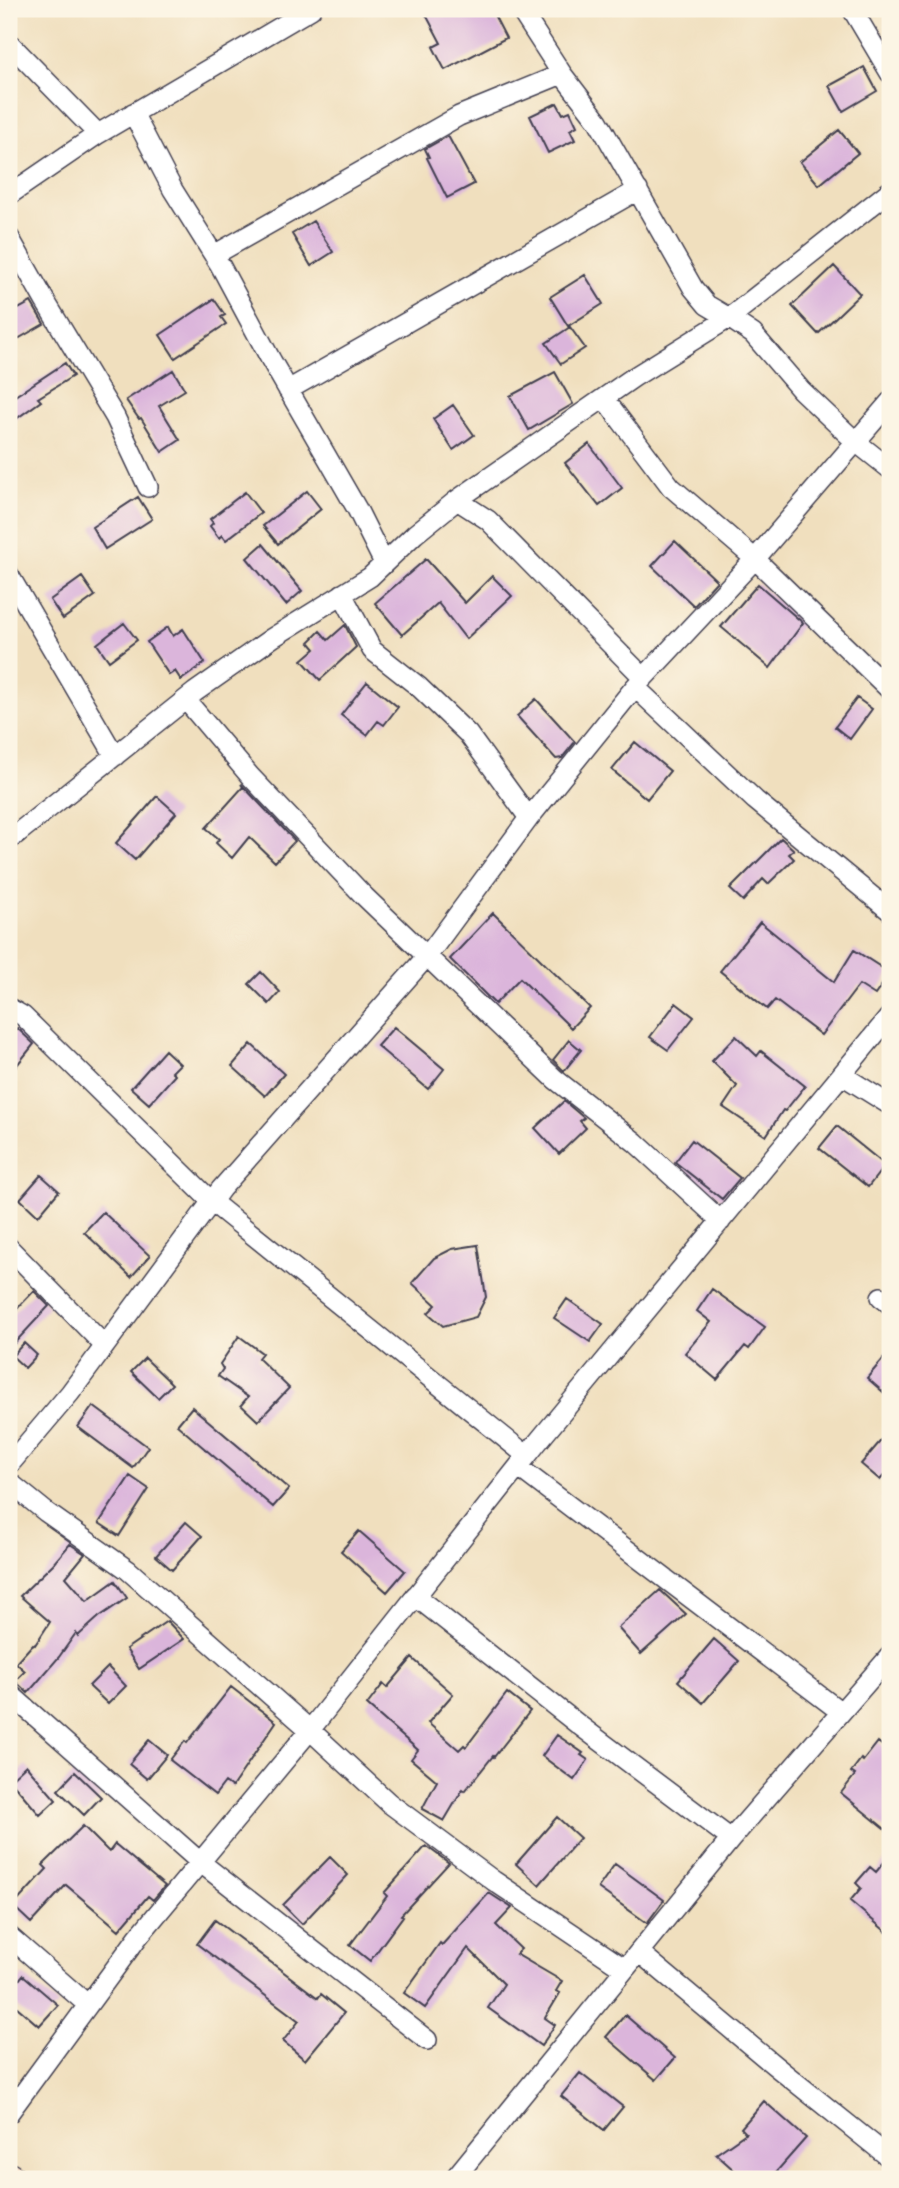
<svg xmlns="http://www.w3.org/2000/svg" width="899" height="2188" font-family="Mynerve,sans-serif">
<rect width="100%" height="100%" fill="#fcf5e5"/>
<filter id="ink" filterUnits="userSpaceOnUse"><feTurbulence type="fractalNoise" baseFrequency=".0143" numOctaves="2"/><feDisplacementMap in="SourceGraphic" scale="14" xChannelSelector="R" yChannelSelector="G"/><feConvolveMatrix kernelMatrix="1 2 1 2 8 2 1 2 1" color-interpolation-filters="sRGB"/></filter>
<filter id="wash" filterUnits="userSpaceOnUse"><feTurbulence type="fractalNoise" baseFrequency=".00686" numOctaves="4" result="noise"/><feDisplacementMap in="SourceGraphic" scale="28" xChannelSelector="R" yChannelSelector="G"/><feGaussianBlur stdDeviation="1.57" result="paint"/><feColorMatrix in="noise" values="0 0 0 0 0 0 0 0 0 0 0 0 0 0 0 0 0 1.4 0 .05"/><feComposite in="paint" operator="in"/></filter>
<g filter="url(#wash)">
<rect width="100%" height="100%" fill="#f0dfbe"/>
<g id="blocks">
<path fill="#dbb5db" d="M423,9H491L506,38L445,70L433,47L441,43Z
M864,67L877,91L843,111L829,86Z
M557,103L563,114L570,111L577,126L570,130L575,140L548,153L530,116Z
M839,130L858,153L819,185L800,162Z
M448,136L474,184L447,198L427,158L429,157L425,149Z
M313,221L333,252L311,266L292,234Z
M834,266L860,294L818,334L792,306Z
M585,275L603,304L568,326L550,297Z
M214,299L225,315L221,317L226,324L175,358L160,335Z
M31,302L44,324L9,344V314Z
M570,327L585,348L561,364L546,343Z
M65,363L73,376L38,398L41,401L9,424V400Z
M173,370L185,390L159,406L180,440L162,452L141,418L139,419L126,400Z
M555,372L573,404L529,430L510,396Z
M453,405L474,435L453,450L433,419Z
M589,444L622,488L599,506L565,463Z
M307,491L321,509L278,544L263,526Z
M245,492L261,513L226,540L222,535L219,538L210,526L213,523L210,519Z
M138,497L152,519L105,549L92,527Z
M675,541L717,581L694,606L652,566Z
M263,544L302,591L286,605L247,558Z
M426,559L465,603L492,576L512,596L466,639L438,603L402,635L375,603Z
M82,577L95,596L63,619L50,600Z
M758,584L803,623L770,668L721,627Z
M124,623L137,640L109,661L97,644Z
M345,625L356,647L320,680L302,660L315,649L309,642L320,631L328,640Z
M168,627L173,636L183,629L205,663L181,680L175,671L169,675L147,642Z
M367,682L398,707L384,725L378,721L367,735L341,715Z
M857,698L872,709L850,739L835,727Z
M536,699L575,742L562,758L556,759L517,716Z
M635,742L670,771L647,799L612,770Z
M241,784L295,841L275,862L249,837L232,858L216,843L219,839L206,828L243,787Z
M157,796L176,813L135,860L116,843Z
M781,838L794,850L789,854L794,859L768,884L763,879L743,901L730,889Z
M493,913L590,1008L571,1028L520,978L495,1004L450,959Z
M760,922L834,982L854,950L890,973L875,995L859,985L821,1035L775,1000L767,1009L720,971Z
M261,972L280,992L269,1004L249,984Z
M676,1003L694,1017L668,1050L650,1037Z
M394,1027L444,1069L428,1089L377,1046Z
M17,1028L34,1044L9,1075V1038Z
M736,1036L757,1056L761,1051L805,1086L785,1111L783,1110L766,1136L723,1107L737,1086L712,1061Z
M569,1040L581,1050L564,1071L553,1060Z
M251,1044L284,1074L265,1096L232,1066Z
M165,1050L180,1064L172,1072L175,1075L149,1104L131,1088Z
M564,1101L584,1118L580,1121L586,1128L559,1154L535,1128Z
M837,1126L885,1165L868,1187L819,1148Z
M692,1140L740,1178L722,1199L675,1162Z
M41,1175L59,1191L38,1216L20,1199Z
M103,1212L150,1256L131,1277L84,1232Z
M478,1245L486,1297L476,1317L443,1326L428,1313L436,1305L412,1283L434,1258L452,1249Z
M712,1289L765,1327L749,1349L745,1346L717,1380L685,1353L711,1322L697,1311Z
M34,1291L49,1306L9,1349V1317Z
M567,1299L603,1324L590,1342L554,1318Z
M239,1336L262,1353L258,1358L289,1388L258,1421L241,1405L248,1397L218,1376L223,1369L220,1364Z
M24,1343L37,1355L25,1368L12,1356Z
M890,1351V1398L867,1378Z
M145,1358L172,1384L158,1398L131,1372Z
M93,1406L148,1447L133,1468L78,1427Z
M192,1407L289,1489L273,1507L177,1425Z
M890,1430V1469L880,1480L861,1464Z
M130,1476L149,1489L119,1536L99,1523Z
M186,1522L202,1536L172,1570L156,1556Z
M359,1531L405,1571L387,1592L341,1551Z
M70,1544L85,1554L66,1577L87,1601L115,1581L127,1598L99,1617L78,1636L76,1633L59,1657L28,1693L15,1681L25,1671L16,1663L33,1644L35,1645L50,1622L20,1596L53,1564Z
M660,1590L686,1614L641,1654L618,1628Z
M167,1621L184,1639L139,1669L126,1649Z
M714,1639L739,1661L703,1703L678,1681Z
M412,1658L453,1694L428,1723L459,1750L464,1745L466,1747L507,1693L530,1711L494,1757L493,1756L465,1791L463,1789L444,1821L422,1809L437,1781L411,1759L418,1750L367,1705L383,1684L387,1688Z
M108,1667L126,1686L108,1704L89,1686Z
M231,1687L276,1722L232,1787L225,1782L215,1795L170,1760L185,1741L187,1743Z
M557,1735L583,1753L581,1755L588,1760L574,1780L542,1756Z
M149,1740L167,1755L147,1779L129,1764Z
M878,1742L890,1752V1833L841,1793L855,1775L851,1772L861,1759L863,1761Z
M26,1765L56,1800L40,1815L10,1780Z
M75,1772L101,1797L84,1815L58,1790Z
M557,1817L580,1838L539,1885L516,1864Z
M83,1826L109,1852L115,1844L165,1886L153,1900L148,1896L119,1930L66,1885L31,1923L13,1906L47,1869L43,1865Z
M426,1846L449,1863L401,1915L403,1916L370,1961L350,1945L387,1896L384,1893Z
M890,1855V1935L850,1901L861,1888L856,1883L870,1867L876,1872Z
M330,1857L348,1875L302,1924L283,1905Z
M615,1864L664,1900L647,1923L598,1888Z
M489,1893L512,1908L496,1925L521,1949L516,1954L562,1981L556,1991L560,1993L545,2018L555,2025L541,2046L488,2008L504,1984L468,1948L425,2008L404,1993L440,1943L442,1945Z
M215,1920L318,1998L321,1994L344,2013L305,2060L283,2041L299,2021L197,1944Z
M23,1975L58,2005L39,2026L9,2000V1992Z
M625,2015L675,2058L656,2080L606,2037Z
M580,2073L623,2107L604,2130L561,2096Z
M764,2101L806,2138L770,2179H744L716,2154L746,2133L741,2128Z"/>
</g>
</g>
<g filter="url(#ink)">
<use href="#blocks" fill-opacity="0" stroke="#413e4f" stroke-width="2"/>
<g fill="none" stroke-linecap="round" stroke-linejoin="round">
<g stroke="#413e4f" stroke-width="22">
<path id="street" d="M852,9L890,73
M9,43L98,134
M133,113L173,190L220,265L271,360L357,509L384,563
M890,191L729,318L753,334L801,390L856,442L890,469
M9,195L98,134L311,9
M9,237L45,301L115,417L148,487
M214,255L459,116L562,74
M288,390L638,190
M604,398L671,487L755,559L890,690
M457,500L488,520L643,677
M9,575L115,756
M342,594L372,650L419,687L468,734L529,818
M635,687L755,800L890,911
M186,700L250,776L364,896L555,1079L635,1142L721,1221
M9,840L195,692L272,638L370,577L415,534L457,500L634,377L729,318L707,305L693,288L598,121L562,74L520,9
M9,1008L23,1016L212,1202L526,1455
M842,1075L890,1105
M9,1248L105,1346
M881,1297L890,1304
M9,1465L70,1393L221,1189L428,955L529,818L635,687L755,559L890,402
M518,1467L841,1712
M9,1482L46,1512L128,1570L310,1730L389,1803L494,1881L625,1969
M415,1596L579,1725L731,1839
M9,1693L200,1862L427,2040
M9,1936L88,2005
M639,1952L774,2065L890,2158
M9,2113L138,1937L310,1730L537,1443L890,1016
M454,2179L731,1839L890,1656"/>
</g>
<g stroke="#413e4f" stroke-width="29">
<path id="secondary" d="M9,2176L13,2179"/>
</g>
<use href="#street" stroke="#fff" stroke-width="19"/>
<use href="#secondary" stroke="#fbe5cf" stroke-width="26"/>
</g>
</g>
<rect width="899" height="2188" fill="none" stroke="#fcf5e5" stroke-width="35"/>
</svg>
